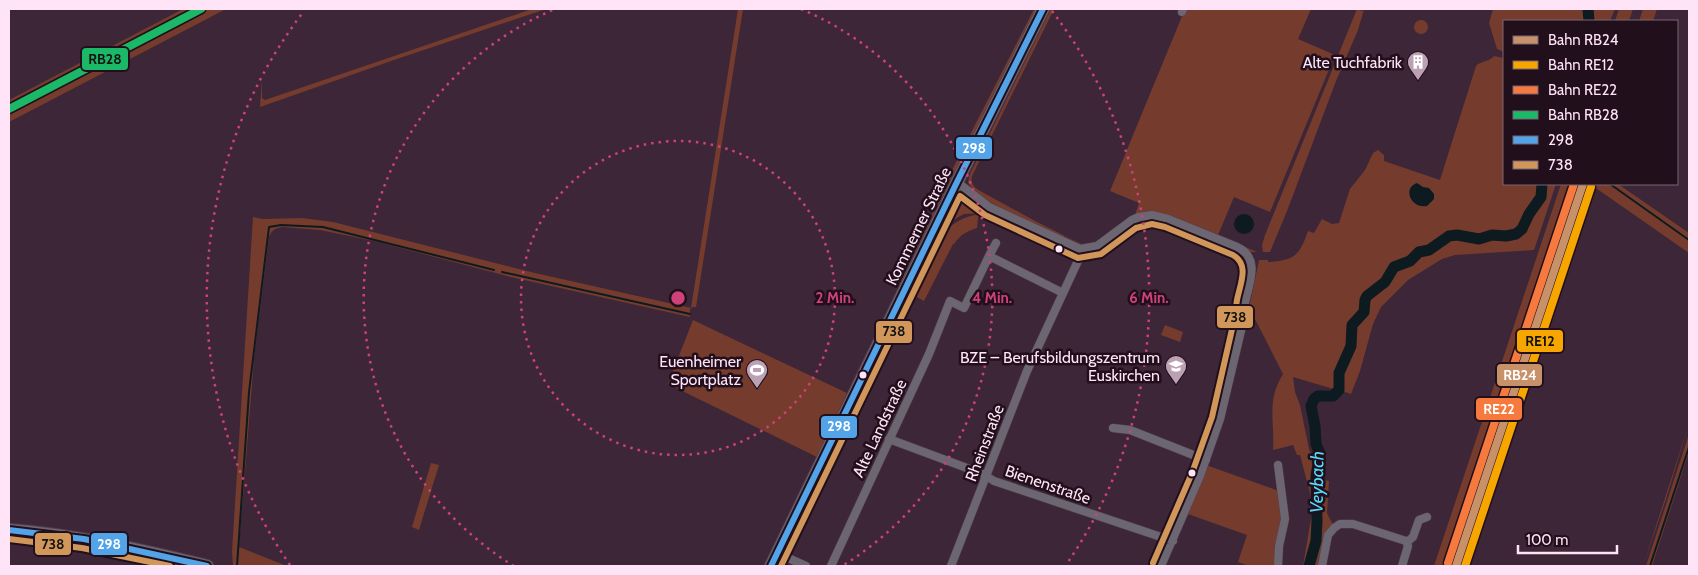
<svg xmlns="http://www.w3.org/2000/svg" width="1698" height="575" font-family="Cabin,sans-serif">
<rect width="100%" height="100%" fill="#3d2637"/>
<path fill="#753c2d" d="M183,9H195L9,106V100Z
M207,9H226L9,122V112Z
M532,9H546L394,60L260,107L262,80V98L265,100Z
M738,9H743L696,307H693L690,309V317L511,277L374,241L320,230L283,227C275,228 272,230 269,237L254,359L239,547L287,566H233L232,552L253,217L263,219L302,218L333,222L535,273L691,308Z
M1034,9H1039L853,386L851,385L894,297L950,174Z
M1051,9H1054L972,176C970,185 975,188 982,192L1037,222L1081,244V245L1064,236L1063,238C1042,228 975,201 968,182L970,174Z
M1185,9H1311L1298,39L1335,55L1270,212L1234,197L1218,235L1257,252H1251L1244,247L1164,214L1152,212L1135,215L1139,203L1110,191Z
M1357,9L1362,11L1364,9L1358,30L1336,81L1287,211L1270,252H1263L1262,245L1265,235Z
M1493,9H1587V21H1504V52L1497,49L1489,23Z
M1590,9H1615L1610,21H1590Z
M1619,9H1633L1629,21H1615Z
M1643,9H1657L1653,21H1639Z
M1414 27a7 7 0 1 1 14 0a7 7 0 1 1-14 0Z
M1494,56L1504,58V184H1540V197L1528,213L1519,229L1505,234L1493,233L1480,238L1457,233L1448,234L1440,239L1431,248L1420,250L1407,260L1392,265C1389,270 1387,275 1384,279C1373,291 1358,288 1363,309L1355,318L1349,326L1347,350L1336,372V378L1338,387L1337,390L1293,377L1295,392L1300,405L1309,449L1315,462L1313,472L1314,477L1329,481L1327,513L1333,525L1325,535L1318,566H1303L1312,513L1311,497L1300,455H1297L1293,445L1273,450C1275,422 1266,401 1283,374L1253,315L1250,314L1249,308L1259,260H1268V262C1294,260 1299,257 1308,231L1314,233L1322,219L1332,224L1339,223L1350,189L1365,170L1373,153L1378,150L1384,155V161L1440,180L1476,66C1480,61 1489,62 1494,56Z
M1544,184H1556L1534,250L1455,255L1442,259L1408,280L1381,307L1373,324L1360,371L1351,394L1342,391V372L1350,358L1354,345L1353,328L1358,320L1367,312V302L1371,295L1388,284L1398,267L1415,259H1418L1420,254L1432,251L1446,239L1457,236L1479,242L1496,236L1509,238L1518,237L1525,229L1533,213L1544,198L1545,190Z
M1561,184H1575L1449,566H1434Z
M1585,184H1589L1545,319L1542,337L1466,566H1459Z
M1590,184H1618L1689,233V253Z
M965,204L993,213L964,214L955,219L943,229L954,208Z
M984,214L993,215L1010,223L1009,225L990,217H978L977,228C967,231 960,235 954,244H953L924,301L915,296L913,291L915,287C931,254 941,216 984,214Z
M693,320L847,393L817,457L668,384Z
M1165,325L1183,332L1180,342L1161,335Z
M1689,424L1666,499L1643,566Z
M1689,434V452L1652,566H1646Z
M431,463L439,465L419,530L412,527Z
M1206,465L1279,491L1283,514L1275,566H1249L1238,562L1247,535L1188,514Z
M9,534L47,538L191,566H172L109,552L9,539Z"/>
<path fill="#0d1a20" d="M1417,183L1423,187L1429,188L1434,194V199L1427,206C1411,209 1402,188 1417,183Z
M1234 224a10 10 0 1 1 20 0a10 10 0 1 1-20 0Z"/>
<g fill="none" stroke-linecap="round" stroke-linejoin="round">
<path stroke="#0d1a20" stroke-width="2" d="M1610,184L1689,240
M502,272L690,314
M237,566L249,392L269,227L281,225L323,227L494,270
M1650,566L1689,447"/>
<path stroke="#0d1a20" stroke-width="11" d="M1588,9L1589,21
M1309,566L1316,541L1317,521L1316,476L1320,454L1316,444L1315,426L1311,406L1314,399L1318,396H1333L1339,390V373L1351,346L1352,325L1364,312L1365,300L1367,296L1385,282L1394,267L1410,261L1419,252L1429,250L1449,236L1457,235L1479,239L1492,235L1506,236L1516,234L1522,229L1529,214L1541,197L1542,184"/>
<g stroke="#564251" stroke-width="9">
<path id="minor" d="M1182,12L1183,9
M957,182L989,207
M949,197L989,207L1080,249L1097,246L1132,220L1139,217L1152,215L1168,219L1237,247C1261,258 1249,283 1245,303C1244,308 1245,313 1244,318L1220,419L1200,476L1161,566
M989,256L996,243
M1113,428L1130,430L1206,460
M889,439L983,474L994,481L1173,541
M1407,542L1413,537L1419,520L1427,517
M777,553L806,566
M831,566L929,354L950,301L964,308L989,256L1063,293
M951,566L1027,371L1083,250
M1278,566L1279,546L1285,519L1278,465
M1322,566L1328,535L1334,528L1340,524H1353L1406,541L1408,546L1402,566"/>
</g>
<g stroke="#564251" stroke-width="14">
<path id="primary" d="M9,530C76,535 141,550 207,566
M771,566L957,182L1043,9"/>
</g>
<use href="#minor" stroke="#6b6671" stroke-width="8"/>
<use href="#primary" stroke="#6f6673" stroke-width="12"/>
<g stroke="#210f1c" stroke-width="10">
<path id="bus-1" d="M9,530L84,539L207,566
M771,566L957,182L1043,9"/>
</g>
<g stroke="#210f1c" stroke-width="10">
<path id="bus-2" d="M9,539L82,548L170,566
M781,566L960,196L985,215L1078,258L1101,254L1136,228L1152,224L1165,227L1233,255C1250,265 1240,284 1237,300C1236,305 1236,311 1235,316L1212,417L1192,473L1153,563"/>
</g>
<use href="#bus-1" stroke="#53a3e8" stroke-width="6"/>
<use href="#bus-2" stroke="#d1965a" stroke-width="6"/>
<g stroke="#210f1c" stroke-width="11">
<path id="rail-1" d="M1456,566L1583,184"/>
</g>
<g stroke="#210f1c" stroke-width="11">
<path id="rail-2" d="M1465,566L1591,187"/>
</g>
<g stroke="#210f1c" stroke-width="11">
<path id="rail-3" d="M1448,563L1574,184"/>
</g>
<g stroke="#210f1c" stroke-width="11">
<path id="rail-4" d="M9,109L201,9"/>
</g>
<use href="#rail-1" stroke="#c7916a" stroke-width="8"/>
<use href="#rail-2" stroke="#f7a600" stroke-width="8"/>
<use href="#rail-3" stroke="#f6793e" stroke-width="8"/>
<use href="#rail-4" stroke="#1ab867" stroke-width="8"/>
</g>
<g fill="none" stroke="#ce417a" stroke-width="2.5" stroke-dasharray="2.5 5">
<circle cx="678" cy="298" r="157"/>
<path d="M514 566A314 314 0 0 1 555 9M801 9A314 314 0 0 1 842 566"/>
<path d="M290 565A471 471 0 0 1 304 11M1052 11A471 471 0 0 1 1066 565"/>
</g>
<defs>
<g id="building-pin" transform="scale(1.125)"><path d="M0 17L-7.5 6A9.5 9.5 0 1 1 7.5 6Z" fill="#bba1b3" stroke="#210f1c"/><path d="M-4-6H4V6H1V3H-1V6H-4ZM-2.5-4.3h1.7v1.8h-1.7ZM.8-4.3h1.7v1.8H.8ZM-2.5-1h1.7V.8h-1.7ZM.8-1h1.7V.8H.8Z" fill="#fff"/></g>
<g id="university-pin" transform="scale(1.125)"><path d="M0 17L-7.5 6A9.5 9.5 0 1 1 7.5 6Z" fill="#bba1b3" stroke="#210f1c"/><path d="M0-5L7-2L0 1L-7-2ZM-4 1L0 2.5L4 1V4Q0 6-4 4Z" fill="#fff"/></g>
<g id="stadium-pin" transform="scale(1.125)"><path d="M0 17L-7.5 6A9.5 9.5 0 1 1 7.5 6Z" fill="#bba1b3" stroke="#210f1c"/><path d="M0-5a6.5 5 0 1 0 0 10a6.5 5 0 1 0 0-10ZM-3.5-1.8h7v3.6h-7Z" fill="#fff"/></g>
</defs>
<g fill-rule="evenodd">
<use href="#building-pin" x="1418" y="62"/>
<use href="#university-pin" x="1176" y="366"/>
<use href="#stadium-pin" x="757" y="370"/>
</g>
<g fill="#ffe3f6" stroke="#210f1c" stroke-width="2">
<circle cx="1059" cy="249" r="4.5"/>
<circle cx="863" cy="375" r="4.5"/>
<circle cx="1192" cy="473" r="4.5"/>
</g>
<g text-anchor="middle" stroke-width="5" stroke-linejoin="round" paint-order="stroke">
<g font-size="16" fill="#ffe3f6" stroke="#210f1c" text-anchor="end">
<text x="1402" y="68">Alte Tuchfabrik</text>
<text x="1160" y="363">BZE – Berufsbildungszentrum<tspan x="1160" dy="18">Euskirchen</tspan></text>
<text x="741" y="367">Euenheimer<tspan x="741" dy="18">Sportplatz</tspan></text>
</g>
<g font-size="16" fill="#ffe3f6" stroke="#210f1c">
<text transform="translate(918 226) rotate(-64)" y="6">Kommerner Straße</text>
<text transform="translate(879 428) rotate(-65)" y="6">Alte Landstraße</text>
<text transform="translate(984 443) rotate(-69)" y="6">Rheinstraße</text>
<text transform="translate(1048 484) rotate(19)" y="6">Bienenstraße</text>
</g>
<g font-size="18" font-style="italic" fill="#52dcff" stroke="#210f1c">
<text transform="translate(1317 482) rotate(-89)" y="6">Veybach</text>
</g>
</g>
<circle cx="678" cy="298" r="8" fill="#ce417a" stroke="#210f1c" stroke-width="2.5"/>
<g font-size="15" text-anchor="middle" font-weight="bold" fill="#ce417a" stroke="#210f1c" stroke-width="5" stroke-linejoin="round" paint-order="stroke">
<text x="835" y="303">2 Min.</text>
<text x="992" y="303">4 Min.</text>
<text x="1149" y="303">6 Min.</text>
</g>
<g stroke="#210f1c" stroke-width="2">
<rect x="81" y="47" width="48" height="24" rx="5" fill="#1ab867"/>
<rect x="955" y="136" width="38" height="24" rx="5" fill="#53a3e8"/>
<rect x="1216" y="305" width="38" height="24" rx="5" fill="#d1965a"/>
<rect x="875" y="320" width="38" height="24" rx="5" fill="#d1965a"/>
<rect x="1516" y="329" width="48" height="24" rx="5" fill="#f7a600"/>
<rect x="1496" y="363" width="47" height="24" rx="5" fill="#c7916a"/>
<rect x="1475" y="397" width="48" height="24" rx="5" fill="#f6793e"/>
<rect x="820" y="415" width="38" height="24" rx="5" fill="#53a3e8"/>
<rect x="90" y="532" width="38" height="24" rx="5" fill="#53a3e8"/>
<rect x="34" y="532" width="38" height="24" rx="5" fill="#d1965a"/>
</g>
<g font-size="14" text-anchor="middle" font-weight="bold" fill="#fff">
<text x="974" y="153">298</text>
<text x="1520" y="380">RB24</text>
<text x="1499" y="414">RE22</text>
<text x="839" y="431">298</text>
<text x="109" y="549">298</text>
</g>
<g font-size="14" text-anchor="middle" font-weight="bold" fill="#111">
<text x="105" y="64">RB28</text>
<text x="1235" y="322">738</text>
<text x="894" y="336">738</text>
<text x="1540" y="346">RE12</text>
<text x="53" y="549">738</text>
</g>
<rect width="1698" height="575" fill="none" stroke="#ffe3f6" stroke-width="20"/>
<rect x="1503" y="20" width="175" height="165" fill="#210f1c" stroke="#7a6473"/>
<rect x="1513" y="36" width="25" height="8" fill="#c7916a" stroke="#7a6473"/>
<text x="1548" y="45" font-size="15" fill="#ffe3f6">Bahn RB24</text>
<rect x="1513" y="61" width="25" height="8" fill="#f7a600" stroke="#7a6473"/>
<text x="1548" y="70" font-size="15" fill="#ffe3f6">Bahn RE12</text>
<rect x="1513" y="86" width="25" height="8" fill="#f6793e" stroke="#7a6473"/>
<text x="1548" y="95" font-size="15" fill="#ffe3f6">Bahn RE22</text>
<rect x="1513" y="111" width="25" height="8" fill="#1ab867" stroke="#7a6473"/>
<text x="1548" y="120" font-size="15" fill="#ffe3f6">Bahn RB28</text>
<rect x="1513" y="136" width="25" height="8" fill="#53a3e8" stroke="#7a6473"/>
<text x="1548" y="145" font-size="15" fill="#ffe3f6">298</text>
<rect x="1513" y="161" width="25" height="8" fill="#d1965a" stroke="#7a6473"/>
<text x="1548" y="170" font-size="15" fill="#ffe3f6">738</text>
<path d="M1518 545v8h99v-8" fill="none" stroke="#ffe3f6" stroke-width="2.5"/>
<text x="1526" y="545" font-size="15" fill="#ffe3f6" stroke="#210f1c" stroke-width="4" paint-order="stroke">100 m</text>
</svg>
